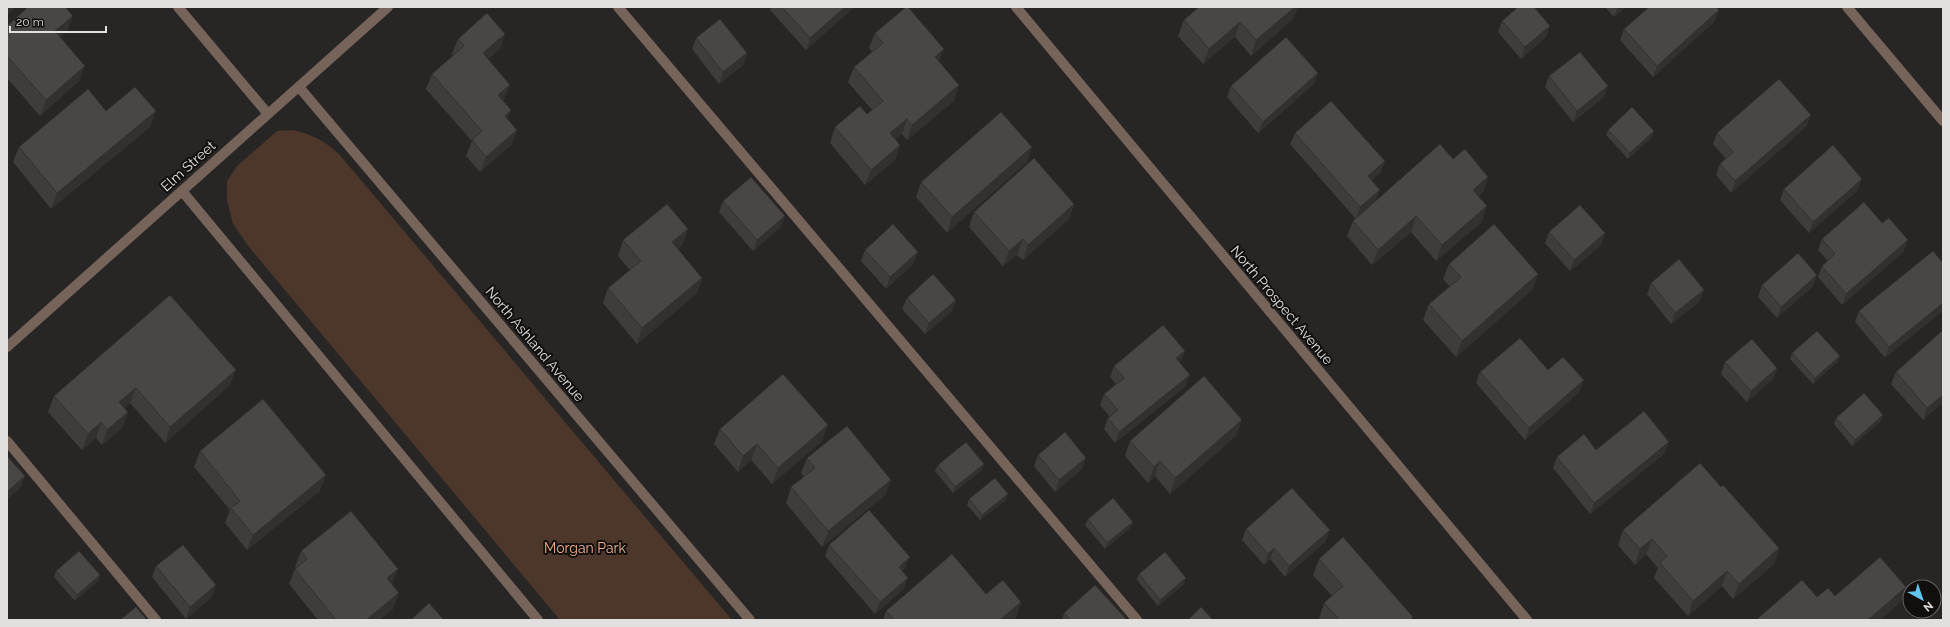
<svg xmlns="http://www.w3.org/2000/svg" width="1950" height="627" font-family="Raleway,sans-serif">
<rect width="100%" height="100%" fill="#282624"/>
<path fill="#4d362a" d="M293,130C313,135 323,140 339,154L732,620H560L249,247L233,224L227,200V181L237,166L277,131Z"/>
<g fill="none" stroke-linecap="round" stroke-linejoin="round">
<path stroke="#766359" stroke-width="10" d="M178,7L268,114
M618,7L1137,620
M1016,7L1527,620
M1847,7L1943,121
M299,87L750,620
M182,191L538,620
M7,347L388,7
M7,441L156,620"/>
</g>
<path fill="#3f3c3a" d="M771,7H854L806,50L770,10Z
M1199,7H1298L1293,19L1251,56L1235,37L1203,64L1178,36L1184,20Z
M1605,7H1626L1614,17Z
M1502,21L1550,26L1546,37L1521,59L1498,32Z
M1715,21L1653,77L1620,40L1624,29Z
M7,26L67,31L60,37L79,81L40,116L7,78Z
M875,33L939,62L954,101L907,140L902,134L895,139L900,145L895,160L865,185L830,143L835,127L867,114L872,110L848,82L854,67L872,52L869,48Z
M505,34L500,49L488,59L504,100L503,102L511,110L507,119L517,130L511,145L480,172L466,156L472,141L426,89L432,74L453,56L452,54L458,39Z
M696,38L747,53L743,65L719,84L692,49Z
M1318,73L1314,84L1258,133L1227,97L1231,86Z
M1549,76L1604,97L1573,122L1545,87Z
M1807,126L1731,193L1716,175L1720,164L1726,159L1713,144L1717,133Z
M150,127L51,209L13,162L19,147Z
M1608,130L1652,137L1628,159L1606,135Z
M1295,133L1381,172L1372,180L1376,200L1453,159L1488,177L1483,192L1478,196L1482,222L1436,261L1411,232L1372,265L1347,236L1353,221L1355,218L1290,144Z
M1027,162L947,233L916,197L921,182Z
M1784,189L1858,190L1809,233L1780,200Z
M723,201L781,227L753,251L719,212Z
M1074,204L1069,219L1023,260L1017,255L1003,266L969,227L974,212Z
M688,229L682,245L678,249L702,278L697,293L637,344L603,303L608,288L630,270L618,256L623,240Z
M1549,232L1605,233L1601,245L1570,271L1545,243Z
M1822,239L1904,251L1842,305L1818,277L1822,266L1828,261L1818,250Z
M865,250L914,263L886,289L861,261Z
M1933,251L1885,358L1855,322L1859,311Z
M1449,264L1538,274L1532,290L1456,357L1423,320L1429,304L1450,287L1443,279Z
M1651,283L1700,301L1671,324L1647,294Z
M1762,285L1813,286L1777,318L1758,297Z
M170,295L230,385L165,443L130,403L124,408L128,412L122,428L102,445L96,438L82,450L48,412L54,396Z
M907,298L952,311L925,334L902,309Z
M1185,351L1180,363L1186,386L1115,443L1104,429L1108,418L1110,417L1100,405L1104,394L1116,384L1110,377L1114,366Z
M1792,353L1840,356L1837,362L1813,384L1790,359Z
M1725,362L1777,368L1773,379L1747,402L1721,374Z
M1548,370L1580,391L1525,440L1476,383L1480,372Z
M1896,372L1943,402L1923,420L1891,384Z
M1836,418L1881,421L1852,446L1834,424Z
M720,429L822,441L772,484L751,460L738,472L714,444Z
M1237,435L1170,494L1155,476L1148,483L1125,456L1130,441Z
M1596,450L1665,453L1590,514L1553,468L1557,457Z
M200,451L320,491L247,550L225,523L230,510L194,467Z
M1038,455L1082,469L1055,492L1034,466Z
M807,458L885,495L822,547L786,503L791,487L804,477L801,473Z
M984,464L982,470L953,493L935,471L938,465Z
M1721,487L1779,548L1774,564L1733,599L1722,586L1688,616L1654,578L1658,568L1646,554L1635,565L1618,545L1623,530Z
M969,499L1006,500L980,520L967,505Z
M1088,519L1133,522L1130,528L1105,549L1085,525Z
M1246,529L1326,541L1285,577L1270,559L1264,565L1242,540Z
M829,545L905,568L902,571L904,589L875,614L825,556Z
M301,551L392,584L393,609L379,620H318L289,584L295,569L296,568L295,567Z
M1319,559L1413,617L1412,620H1320L1319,619L1324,603L1332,596L1313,575Z
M156,566L212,597L186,619L152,577Z
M56,571L100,575L98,581L75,601L54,577Z
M1139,574L1184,584L1158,606L1137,580Z
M986,594L1021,602L1016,617L1013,620H883L886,611Z
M1064,613L1127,620H1062Z"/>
<path fill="#333130" d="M7,7H16L7,15Z
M845,7H854L806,50L810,38Z
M1295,7H1298L1293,19L1251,56L1256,40Z
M1618,7H1626L1614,17Z
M1719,10L1715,21L1653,77L1657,66Z
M73,16L67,31L50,47L55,31Z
M1240,22L1235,37L1203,64L1209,49Z
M1550,26L1546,37L1521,59L1525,47Z
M505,34L500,49L477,69L483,53Z
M944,49L938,65L935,57Z
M747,53L743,65L719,84L723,72Z
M85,66L79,81L40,116L46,100Z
M1318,73L1314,84L1258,133L1263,122Z
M510,85L504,100L492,111L498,95Z
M959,85L954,101L907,140L912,125Z
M1608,86L1604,97L1573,122L1577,111Z
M511,110L505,126V116Z
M156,111L150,127L51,209L57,193Z
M1811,115L1807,126L1731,193L1735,181Z
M907,119L902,134L885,148L890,133Z
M517,130L511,145L480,172L486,157Z
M1654,131L1652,137L1628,159L1630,153Z
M900,145L895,160L865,185L871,170Z
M1032,147L1027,162L947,233L952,217Z
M1385,161L1381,172L1364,187L1368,176Z
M1488,177L1483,192L1467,205L1473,190Z
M1862,179L1858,190L1809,233L1813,222Z
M1380,190L1376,201L1356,219L1360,207Z
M1074,204L1069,219L1023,260L1028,245Z
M1487,206L1482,222L1436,261L1442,245Z
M785,216L781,227L753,251L757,240Z
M1416,216L1411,232L1372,265L1378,250Z
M688,229L682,245L667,258L672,242Z
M1605,233L1601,245L1570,271L1574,260Z
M1023,239L1017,255L1003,266L1009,251Z
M1908,240L1904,251L1842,305L1846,294Z
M918,252L914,263L886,289L890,277Z
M1538,274L1532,290L1456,357L1462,341Z
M1817,275L1813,286L1777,318L1781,307Z
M702,278L697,293L637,344L642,328Z
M1704,290L1700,301L1671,324L1675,313Z
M956,300L952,311L925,334L929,323Z
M1943,303V311L1885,358L1889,347Z
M1185,351L1180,363L1172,370L1176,358Z
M1840,356L1837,362L1813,384L1815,378Z
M1777,368L1773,379L1747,402L1751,391Z
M236,370L230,385L165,443L170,427Z
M1190,375L1186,386L1115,443L1119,432Z
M1584,380L1580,391L1525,440L1529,428Z
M136,388L130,403L114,418L119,402Z
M1943,395V402L1923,420L1927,408Z
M128,412L122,428L102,445L107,430Z
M1883,415L1881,421L1852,446L1855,440Z
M1242,420L1237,435L1170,494L1175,478Z
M101,422L96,438L82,450L88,434Z
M828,425L822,441L772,484L778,468Z
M1669,442L1665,453L1590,514L1594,503Z
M757,444L751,460L738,472L743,456Z
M1086,458L1082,469L1055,492L1059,480Z
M1160,461L1155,476L1148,483L1154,467Z
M984,464L982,470L953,493L955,487Z
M326,475L320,491L247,550L253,535Z
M25,476L21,487L7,500V492Z
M891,480L885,495L822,547L828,531Z
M1008,494L1006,500L980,520L982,515Z
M1133,522L1130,528L1105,549L1107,543Z
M1330,530L1326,541L1285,577L1289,566Z
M1652,539L1646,554L1635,565L1640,549Z
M1274,548L1270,559L1264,565L1268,554Z
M1779,548L1774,564L1733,599L1739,584Z
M910,557L905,568L895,578L899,567Z
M398,569L392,585L387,578Z
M1727,571L1722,586L1688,616L1693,601Z
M100,575L98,581L75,601L77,595Z
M908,578L904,589L875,614L880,602Z
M1186,578L1184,584L1158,606L1160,600Z
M216,585L212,597L186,619L190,607Z
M1906,587L1901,602L1880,620H1868Z
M399,593L393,609L379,620H366Z
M1021,602L1016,617L1013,620H1000Z"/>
<path fill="#494644" stroke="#333130" d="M28,7H65L73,16L55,31L85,66L46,100L7,56V26Z
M782,7H845L810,38Z
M906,7H908L944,49L935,57L959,85L912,125L907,119L890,133L900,145L871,170L835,127L860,106L867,114L883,101L854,67L883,43L875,33Z
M1199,7H1295L1256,40L1240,22L1209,49L1184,20Z
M1518,7H1534L1550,26L1525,47L1502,21Z
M1649,7H1716L1719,10L1657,66L1624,29Z
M487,13L505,34L483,53L510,85L498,95L511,110L505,116L517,130L486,157L472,140L482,131L432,74L464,46L458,39Z
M720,19L747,53L723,72L696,38Z
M1286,37L1318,73L1263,122L1231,86Z
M1580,52L1608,86L1577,111L1549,76Z
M1779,79L1811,115L1735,181L1720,164L1733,152L1717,133Z
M135,87L156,111L57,193L19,147L88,89L106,111Z
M1331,101L1385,161L1368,176L1380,190L1360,207L1295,133Z
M1632,107L1654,131L1630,153L1608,130Z
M1001,112L1032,147L952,217L921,182Z
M1440,144L1453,159L1465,149L1488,177L1473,190L1487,206L1442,245L1416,216L1378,250L1353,221Z
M1833,145L1862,179L1813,222L1784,189Z
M1034,158L1074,204L1028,245L1023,239L1009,251L974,212Z
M751,177L785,216L757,240L723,201Z
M1864,202L1882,223L1889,218L1908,240L1846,294L1822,266L1835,254L1822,239Z
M667,204L688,229L672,242L702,278L642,328L608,288L641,261L623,240Z
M1580,205L1605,233L1574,260L1549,232Z
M893,224L918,252L890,277L865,250Z
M1494,224L1538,274L1462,341L1429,304L1461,277L1449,264Z
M1933,251L1943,263V303L1889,347L1859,311Z
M1798,253L1817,275L1781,307L1762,285Z
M1679,259L1704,290L1675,313L1651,283Z
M933,274L956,300L929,323L907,298Z
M170,295L236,370L170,427L136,388L119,402L128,412L107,430L101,422L88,434L54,396Z
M1163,325L1185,351L1176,358L1190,375L1119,432L1108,418L1118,410L1104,394L1124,378L1114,366Z
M1943,330V395L1927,408L1896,372Z
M1817,331L1840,356L1815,378L1792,353Z
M1520,338L1548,370L1563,357L1584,380L1529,428L1480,372Z
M1752,339L1777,368L1751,391L1725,362Z
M783,374L828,425L778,468L757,444L743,456L720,429Z
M1204,376L1242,420L1175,478L1160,461L1154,467L1130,441Z
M1864,393L1883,415L1855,440L1836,418Z
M263,399L326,475L253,535L231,508L240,501L200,451Z
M1644,411L1669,442L1594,503L1557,457L1584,434L1596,450Z
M847,426L891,480L828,531L791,487L815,468L807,458Z
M1065,432L1086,458L1059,480L1038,455Z
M966,442L984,464L955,487L938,465Z
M7,456L25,476L7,492Z
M1700,463L1721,487L1723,485L1779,548L1739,584L1727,571L1693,601L1660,563L1667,556L1652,539L1640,549L1623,530Z
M995,478L1008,494L982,515L969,499Z
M1292,488L1330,530L1289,566L1274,548L1268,554L1246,529Z
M1113,498L1133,522L1107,543L1088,519Z
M869,510L910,557L899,567L908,578L880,602L829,545Z
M351,511L398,569L387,578L399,593L366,620H336L295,569L307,559L301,551Z
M1343,537L1413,617L1410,620H1336L1338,618L1324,603L1343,586L1319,559Z
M183,545L216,585L190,607L156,566Z
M79,551L100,575L77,595L56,571Z
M1165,552L1186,578L1160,600L1139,574Z
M952,554L986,594L1003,580L1021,602L1000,620H894L886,611Z
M1880,557L1906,587L1868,620H1756L1802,580L1817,597L1828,588L1835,596Z
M1095,585L1127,620H1071L1064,613Z
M429,603L444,620H411Z
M136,607L147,620H120Z
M1201,607L1213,620H1188Z"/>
<g text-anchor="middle" stroke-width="4" stroke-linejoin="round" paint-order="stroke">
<g font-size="14" fill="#e2e0df" stroke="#100f0e">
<text transform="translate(188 166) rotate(-42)" y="5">Elm Street</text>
<text transform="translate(1282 305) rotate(50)" y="5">North Prospect Avenue</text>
<text transform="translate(535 344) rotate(50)" y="5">North Ashland Avenue</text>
</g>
<g font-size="14" fill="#f4b08b" stroke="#100f0e">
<text x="585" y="553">Morgan Park</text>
</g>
</g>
<rect width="1950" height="627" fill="none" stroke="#e2e0df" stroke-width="16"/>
<g transform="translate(1922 599) rotate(140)"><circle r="19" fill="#100f0e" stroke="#646362"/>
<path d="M0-3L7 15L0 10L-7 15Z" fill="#65c5ef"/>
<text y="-6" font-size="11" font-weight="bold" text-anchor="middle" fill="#e2e0df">N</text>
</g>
<path d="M10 26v6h96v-6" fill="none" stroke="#e2e0df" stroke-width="2"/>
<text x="16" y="26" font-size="12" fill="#e2e0df" stroke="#100f0e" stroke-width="3" paint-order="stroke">20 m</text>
</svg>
